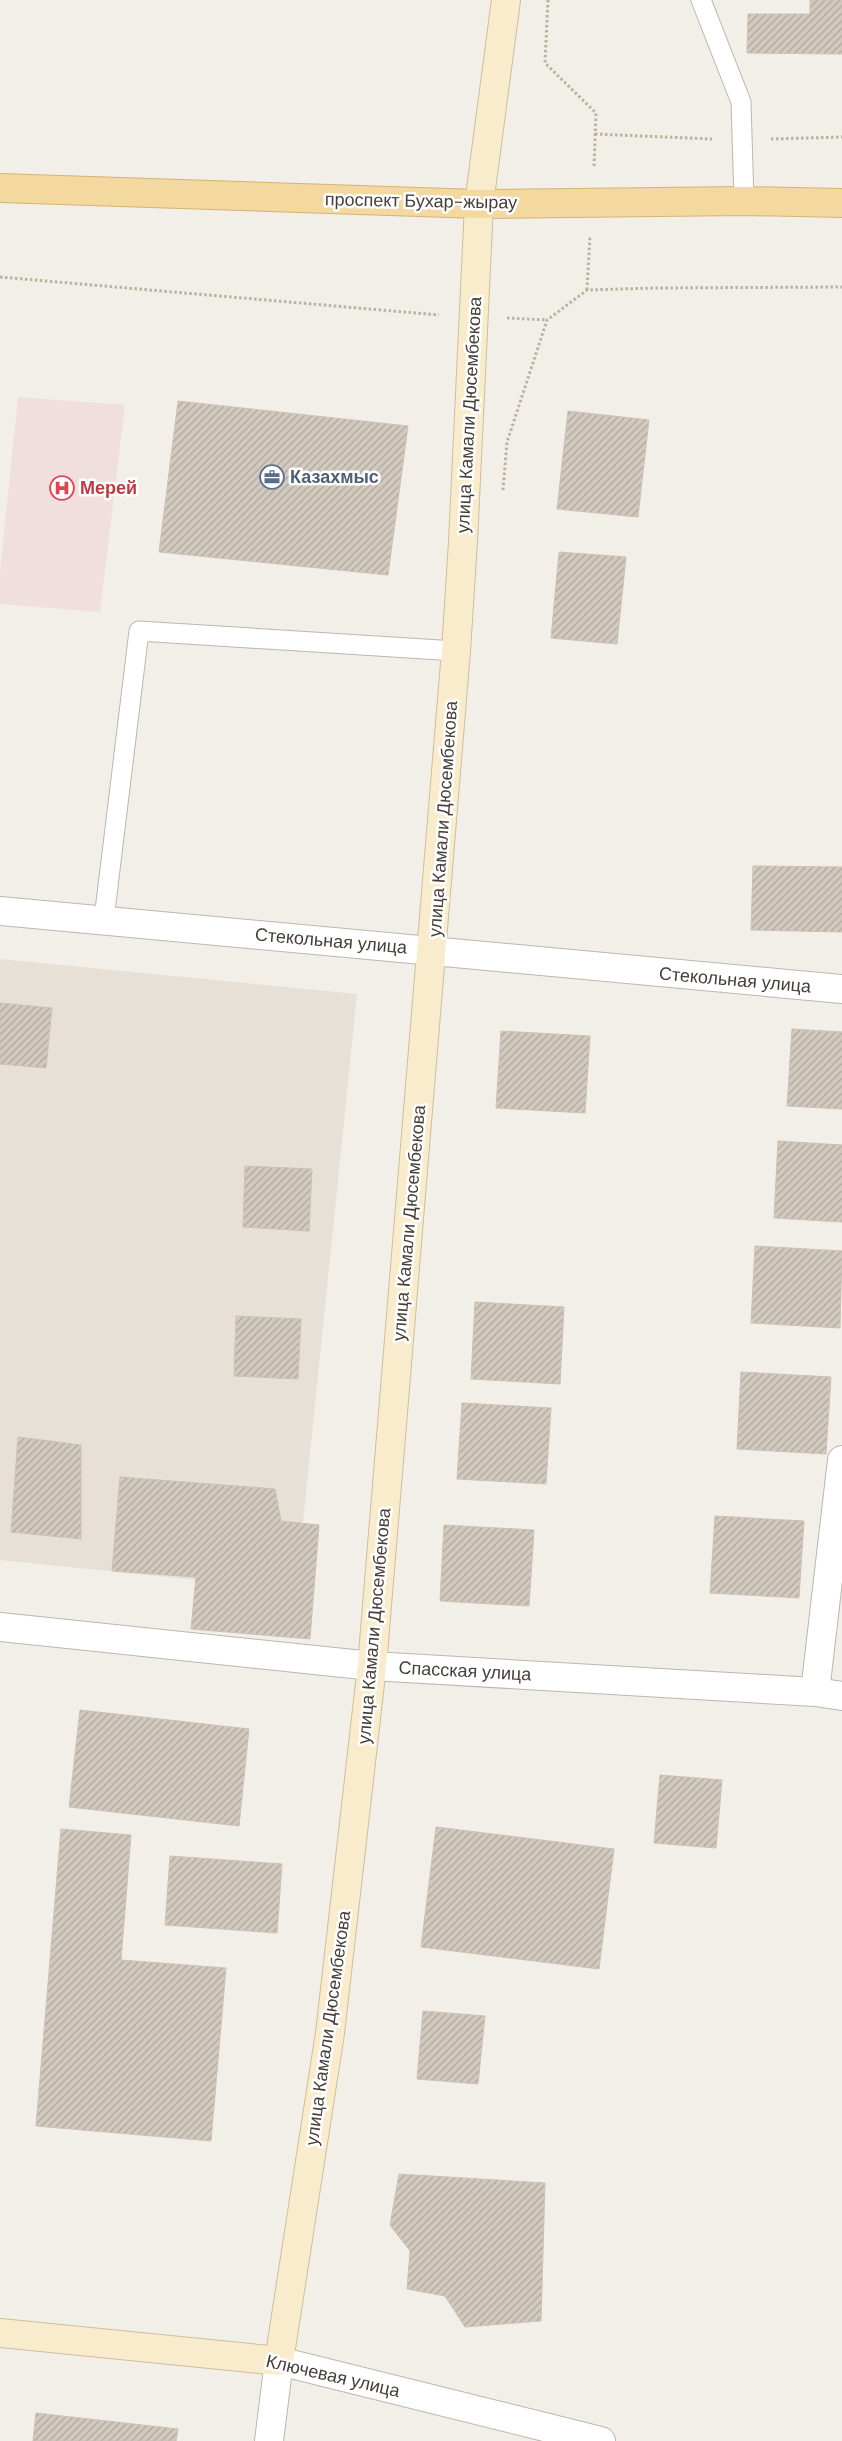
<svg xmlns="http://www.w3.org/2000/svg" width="842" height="2441" font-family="'DM Sans',sans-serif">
<defs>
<pattern id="building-hatch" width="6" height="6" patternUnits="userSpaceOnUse" patternTransform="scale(1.25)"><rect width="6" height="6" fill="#d3cabf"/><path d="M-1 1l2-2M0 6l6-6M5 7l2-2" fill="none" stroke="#ada59c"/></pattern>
</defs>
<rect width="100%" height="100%" fill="#f2efe8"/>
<path fill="#e6e0d7" d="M0,959L357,994L296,1590L0,1560Z"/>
<path fill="#f1dfdd" d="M18,397L125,405L100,612L0,604V572Z"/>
<path fill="url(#building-hatch)" stroke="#cdc1b3" d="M810,0H842V54L747,53L748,14H810Z
M178,401L408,426L388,575L159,552Z
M568,411L649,420L638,517L557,509Z
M559,552L626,557L617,644L551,638Z
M753,866L842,867V932L751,930Z
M0,1003L52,1008L46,1068L0,1064Z
M792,1029L842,1032V1109L787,1106Z
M501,1031L590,1036L585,1113L496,1108Z
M778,1141L842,1145V1222L774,1218Z
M245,1166L312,1169L309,1231L243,1227Z
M755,1246L842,1251L840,1328L751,1323Z
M475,1302L564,1307L560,1384L471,1379Z
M236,1316L301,1319L298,1379L234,1376Z
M741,1372L831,1377L826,1454L737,1449Z
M462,1403L551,1408L546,1484L457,1479Z
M18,1437L81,1445V1539L11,1532Z
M120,1477L275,1489L281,1521L319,1525L310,1639L191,1629L196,1577L112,1571Z
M715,1516L804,1521L799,1598L710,1593Z
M444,1525L534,1530L529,1606L440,1601Z
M80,1710L249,1729L239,1826L69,1807Z
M660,1775L722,1780L716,1848L654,1843Z
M436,1827L614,1849L599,1969L421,1947Z
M61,1829L131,1835L121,1960L226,1968L211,2141L36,2126Z
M170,1856L282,1864L277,1933L165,1925Z
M423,2011L485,2016L478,2084L417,2079Z
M399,2174L545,2183L541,2321L465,2327L445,2296L407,2289L410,2251L390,2225Z
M36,2413L178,2429L176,2441H33Z"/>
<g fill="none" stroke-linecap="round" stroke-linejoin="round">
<g stroke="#bdb6ac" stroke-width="21">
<path id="service" d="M701,0L741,102L744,201
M104,919L139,631L456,651"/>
</g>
<g stroke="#bdb6ac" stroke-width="30">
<path id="minor" d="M0,911L842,989
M0,1627L372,1666L815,1692L842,1696
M815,1692L842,1460
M269,2441L279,2361"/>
</g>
<g stroke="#bdb6ac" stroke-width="30">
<path id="tertiary" d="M279,2361L601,2441"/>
</g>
<g stroke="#cdbe9c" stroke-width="30">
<path id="secondary" d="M0,2333L279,2361L330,2033L372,1666L456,651L463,542L479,204L506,0"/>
</g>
<g stroke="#d7b372" stroke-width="30">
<path id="primary" d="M0,188L479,204L744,201L842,203"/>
</g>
<path stroke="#bdb19e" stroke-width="3" stroke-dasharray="2.5 2.5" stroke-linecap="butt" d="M548,0L545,63L596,113L594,167
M595,134L712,139
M771,139L842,137
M0,277L439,315
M587,290L590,236
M507,318L547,320
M503,490L507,442L547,320L587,290L655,288L842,287"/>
<use href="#service" stroke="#fff" stroke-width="19"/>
<use href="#minor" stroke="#fff" stroke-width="28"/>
<use href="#tertiary" stroke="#fff" stroke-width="28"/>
<use href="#secondary" stroke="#f9eccc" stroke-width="28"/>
<use href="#primary" stroke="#f3d8a0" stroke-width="28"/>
</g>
<defs>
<g id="office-ring" transform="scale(1.25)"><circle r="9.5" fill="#fff" stroke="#5c6f8a" stroke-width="1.5"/><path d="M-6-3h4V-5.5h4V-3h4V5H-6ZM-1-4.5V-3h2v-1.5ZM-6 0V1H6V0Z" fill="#5c6f8a"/></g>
<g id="hospital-ring" transform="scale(1.25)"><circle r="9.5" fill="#fff" stroke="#e0444e" stroke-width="1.5"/><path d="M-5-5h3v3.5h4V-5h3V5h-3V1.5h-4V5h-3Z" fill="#e0444e"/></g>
</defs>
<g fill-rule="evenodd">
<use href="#office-ring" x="272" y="477"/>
<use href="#hospital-ring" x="62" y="488"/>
</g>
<g text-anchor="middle" stroke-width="5" stroke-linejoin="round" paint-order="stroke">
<g font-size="18" fill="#453f38" stroke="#fff">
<text transform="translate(421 201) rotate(1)" y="6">проспект Бухар-жырау</text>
<text transform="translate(469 415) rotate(-87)" y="6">улица Камали Дюсембекова</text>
<text transform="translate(443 819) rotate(-86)" y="6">улица Камали Дюсембекова</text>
<text transform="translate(331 941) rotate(5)" y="6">Стекольная улица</text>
<text transform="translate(735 980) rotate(5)" y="6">Стекольная улица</text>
<text transform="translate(409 1223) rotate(-85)" y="6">улица Камали Дюсембекова</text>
<text transform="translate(374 1626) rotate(-85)" y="6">улица Камали Дюсембекова</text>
<text transform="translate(465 1671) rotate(3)" y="6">Спасская улица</text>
<text transform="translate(328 2028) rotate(-82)" y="6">улица Камали Дюсембекова</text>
<text transform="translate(333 2376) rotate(13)" y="6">Ключевая улица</text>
</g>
<g font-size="18" font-weight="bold" fill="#4e5e75" stroke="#fff" text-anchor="start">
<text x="290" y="483">Казахмыс</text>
</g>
<g font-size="18" font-weight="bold" fill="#be3a42" stroke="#fff" text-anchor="start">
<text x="80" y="494">Мерей</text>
</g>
</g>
</svg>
